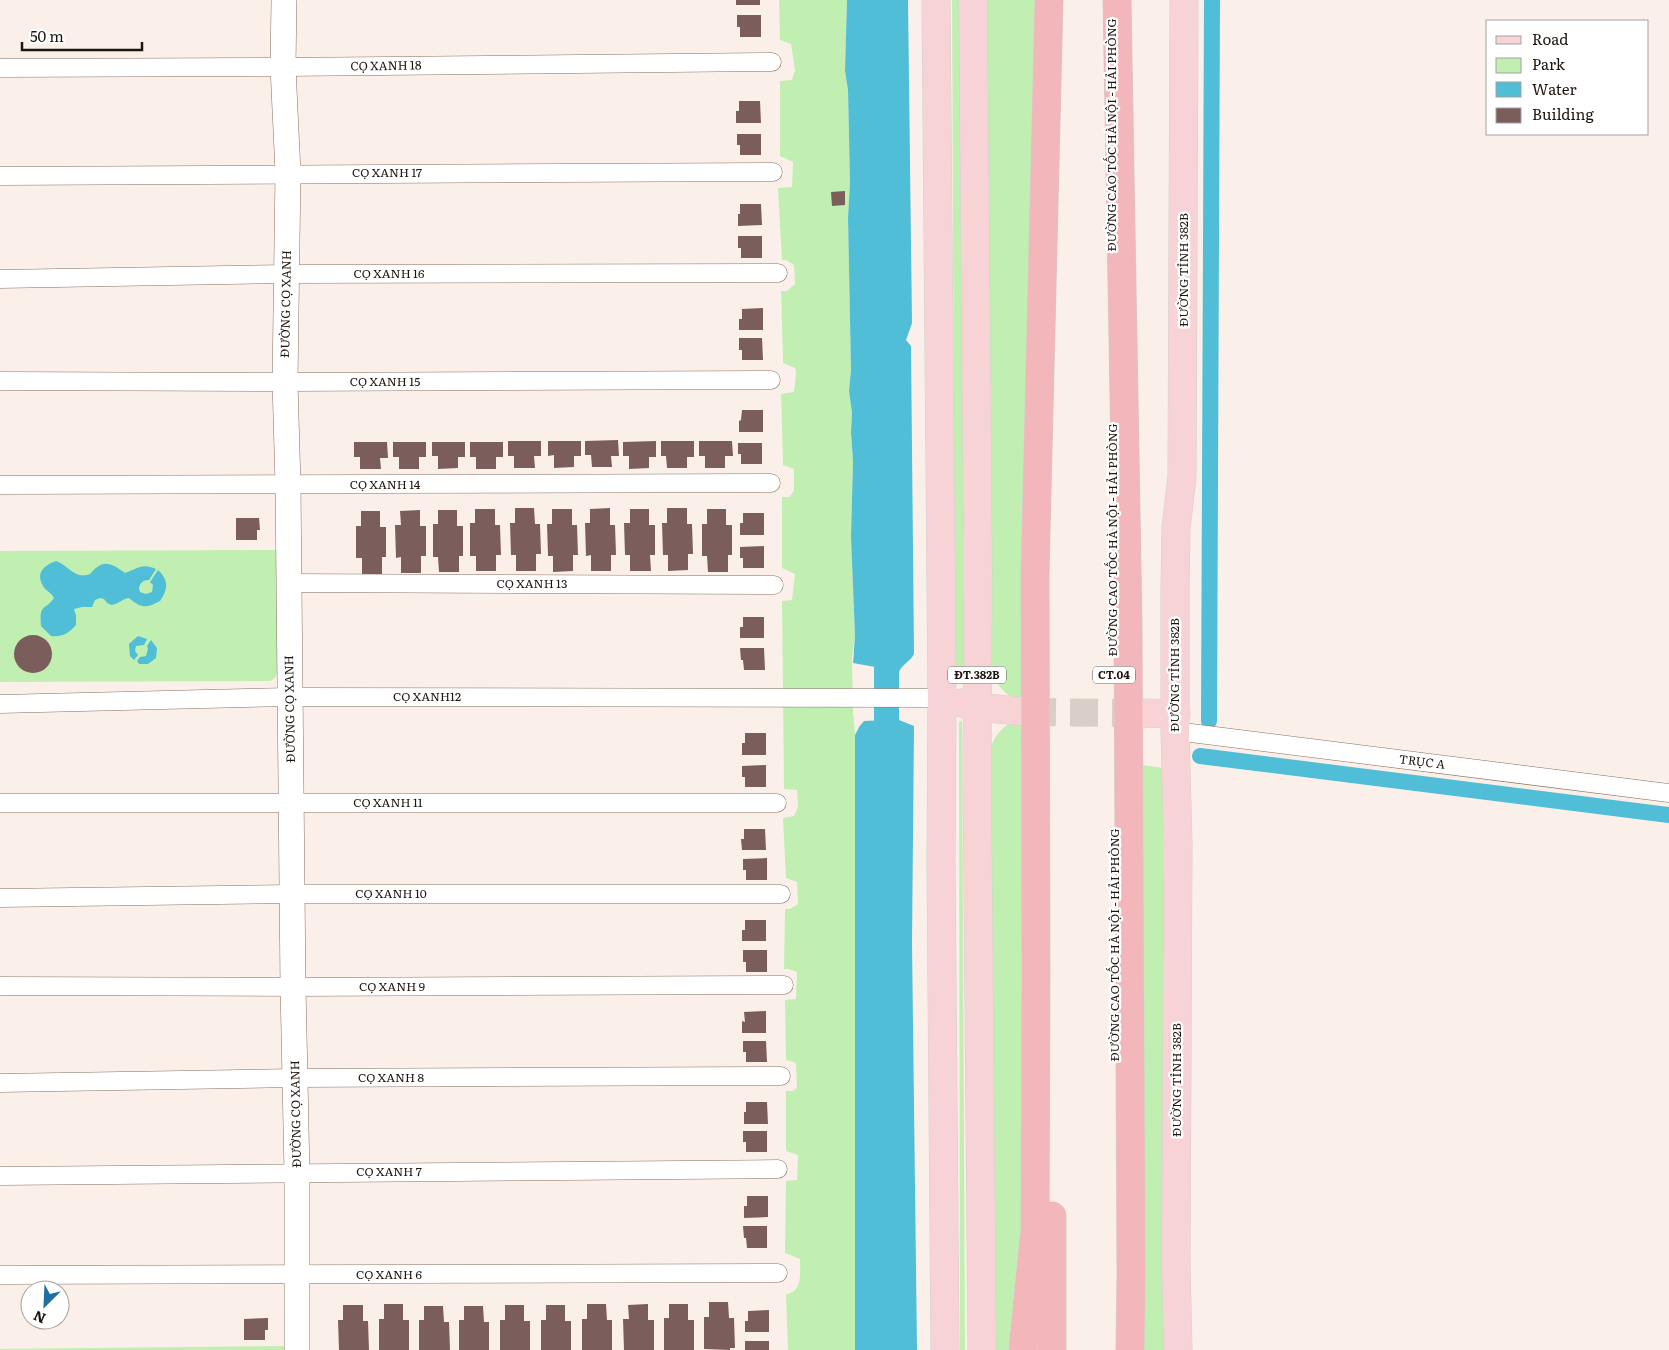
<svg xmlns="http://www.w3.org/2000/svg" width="1669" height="1350" font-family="Literata,serif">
<rect width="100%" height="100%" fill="#fbf0e9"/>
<path fill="#c1efb2" d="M779,0H847L845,71L848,90L850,183L848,217L851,370L849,391L852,413L851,432L853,461L851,537L855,636L852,657L853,712L855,735V1350H788L786,1294C803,1292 800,1272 800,1259L785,1253L786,1181L797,1180L798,1155L786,1151V1091H793L797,1088L796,1063L786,1060L785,1000L796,999L797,972L788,969H784L785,909H790L798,904L797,882L786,878L783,818L794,816L798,807L797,790L784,789L782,601L792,600L795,574L782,568V497H789L794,491V469L783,465L781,394L794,392L796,373L795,368L783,363L781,291H787L795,284L794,265L786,260H782L778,188L792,187L793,162L780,156V81L792,80L795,70L791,44L780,40Z
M952,0H961L964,672L961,678L957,676L955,671Z
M987,0H1038L1028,706C1006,696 1000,690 989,669Z
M277,550L278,671L275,678L270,681L0,682V551Z
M1028,715L1027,1187L1011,1350H990V750C995,731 1009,721 1028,715Z
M961,721L962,722L965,1350H960L959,722Z
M1136,764L1163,768L1165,1089L1169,1350H1138Z
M285,1346V1350H0V1349Z"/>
<path fill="#50bed7" d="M847,0H908L912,323L906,340L911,346L914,654C910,662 902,664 899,672V720L914,726L912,943L917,1350H855V735L859,727L864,721L885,720L886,669L853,663L855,636L851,537L853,461L851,432L852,413L849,391L851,370L848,217L850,183L848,90L845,71Z
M56,561C69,565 74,580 90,574C103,559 110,562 125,573C139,568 142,563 156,569L149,580C143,580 140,583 139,588L140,592L146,594L152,592L153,585L150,582L158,570C169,580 168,590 160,601C146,609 141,608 129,598C119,599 113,612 104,599L100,598L95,600L92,607H82L74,609L76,616V625C68,634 62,637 51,636L41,626C39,603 45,611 54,598C51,592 46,591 43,586C35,572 45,565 56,561Z
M138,636L147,639L144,645L136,646L135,651L138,655L134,660L130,656L129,644Z
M151,640L157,648L156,658L148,664H139L137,661L140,657L146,656L148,649L147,646Z"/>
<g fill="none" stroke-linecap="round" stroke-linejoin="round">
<path stroke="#50bed7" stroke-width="16" d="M882,647V743
M1209,721L1212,0
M1200,756L1669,815"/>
</g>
<path fill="#7b5d5c" d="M736,0H760V5H736Z
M737,15H761V37H740V27H737Z
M739,101H760L761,123H736V111H739Z
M737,134H761V155H740V145H737Z
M845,191V205L832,206L831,192Z
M740,204H761L762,225L738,226V214H740Z
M738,236H762V258H741V248H738Z
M763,308V330H739V319H742V309Z
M739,338H762L763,360H742V350H739Z
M742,410H763V432H739V421L741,420Z
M618,440L619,456H611L612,467H592L591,455H585V441Z
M508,441H541V456H534L535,468H514V456H508Z
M548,441H581V456H574V467L554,468V455L548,456Z
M656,441V457H649V468L629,469V456H623V442Z
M661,441H694V457H687V468H667L666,456H661Z
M699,441H732L733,456H725V468H705V456H699Z
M354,442H387L388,458H380L381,469H360V457H354Z
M393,442H426V457H419V469H399V457H393Z
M432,442H465V457H458V468L438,469V456H432Z
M470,442H503V457H496V469H476V457H470Z
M738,443H762V464H741V454H738Z
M515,508H534L535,524H540L541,554H536V571H516V555H511L510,523H515Z
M610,508V525H615L616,555H611V571H591V555L586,556L585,523H590V509Z
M667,508H687V524H692L693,554H688V570L668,571V555H663L662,523H667Z
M475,509H495V525H500L501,555H496V571H476V556H470V523H475Z
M552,509H572V525H577L578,555H573V571L553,572V556H548L547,524H552Z
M630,509H649V525H655V555H650L651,571H630V555H625L624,523H630Z
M707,509H726V525H732V555H728V572H708L707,556H702V524H707Z
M420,510V526H426V556H421V573H401V557L396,558L395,525H401L400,511Z
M438,510H457V526H463V556H459V572H439L438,557H433V524H438Z
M361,511H380V527H386V557H382V574H362V558H356V526H361Z
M743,513H764V535H740V523H743Z
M236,518H259L260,530H257V540H236Z
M764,546V568H743V558H740V547Z
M743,617H764V638H740V627H743Z
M14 654a19 19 0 1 1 38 0a19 19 0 1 1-38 0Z
M740,648H764L765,670H744L743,660H741Z
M745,733H766V755H742V743H745Z
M766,765V787H745V777H742V766Z
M744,829H765L766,850H742L741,839H744Z
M767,858V880H746V870H743V859Z
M745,920H766V941H742V930H745Z
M743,950H767V972H746V962H743Z
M766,1011V1033H742V1021L745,1022L744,1012Z
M743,1041H766L767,1062H746V1052H743Z
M746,1102H767L768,1124H744V1112H746Z
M743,1131H767V1152H746V1142H743Z
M747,1196H768V1217L744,1218V1206H747Z
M743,1226H767V1248H747L746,1238H744Z
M709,1302H728L729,1318H734L735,1348H730V1350L704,1349V1317H709Z
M384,1304H403V1320H409V1350H379V1319H384Z
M587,1304H606L607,1320H612V1350H582V1319H587Z
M648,1304V1320H654V1350H624L623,1319H629L628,1305Z
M669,1304H688V1320H694V1350H664V1318H669Z
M343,1305H363V1321H368L369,1350H339L338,1320H343Z
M505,1305H524V1321H530V1350H500V1320H505Z
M546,1305H565V1321H571V1350H541V1320H546Z
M424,1306H443L444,1322H449L450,1350H419V1320H424Z
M464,1306H483L484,1322H489V1350H459V1320H464Z
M769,1310V1332H745V1321H748V1311Z
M268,1318V1330H265V1340H244V1319Z
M745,1341H769V1350H745Z"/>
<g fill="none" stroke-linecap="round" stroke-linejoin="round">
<path stroke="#dacfc8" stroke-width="28" stroke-dasharray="28 14" stroke-linecap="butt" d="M1028,712L1139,713"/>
<g stroke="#897161" stroke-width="19">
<path id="street" d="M0,68L283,67L772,62
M0,176L773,172
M0,279L287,274L778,273
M0,381L285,382L771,380
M0,485L771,483
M289,583L774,585
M0,704L290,697L942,698
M1175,731L1669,793
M0,803H777
M0,898L292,894H781
M0,986L293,987L784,985
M0,1083L294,1078L781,1076
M0,1176L778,1169
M0,1275L778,1273"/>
</g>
<g stroke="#897161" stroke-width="26">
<path id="secondary" d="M284,0L283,67L288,173L285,382L288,485L293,987L297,1173V1350"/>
</g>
<g stroke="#d2d0cf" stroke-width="29">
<path id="primary" d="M936,0L942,698L941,862L945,1350
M973,0L978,569L977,772L982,1350
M961,703L977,707L1028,712
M1139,713L1176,714
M1178,1350L1176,1264L1178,842L1175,731V589L1176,528L1182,477L1184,0"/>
</g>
<g stroke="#d2d0cf" stroke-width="29">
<path id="highway" d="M1117,0L1128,624L1131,1273L1130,1350
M1052,1216V1350
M1023,1350L1035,1229L1036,974L1035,575L1049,0"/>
</g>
<use href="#street" stroke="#fff" stroke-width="18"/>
<use href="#secondary" stroke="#fff" stroke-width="25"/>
<use href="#primary" stroke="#f8d3d6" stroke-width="28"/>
<use href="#highway" stroke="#f3b6ba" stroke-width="28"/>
</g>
<g text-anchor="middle" stroke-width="4.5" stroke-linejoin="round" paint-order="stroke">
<g fill="#fff" stroke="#625b57" stroke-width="1">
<rect x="948" y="666.5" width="58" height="17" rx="4"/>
<rect x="1093" y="666.5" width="42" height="17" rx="4"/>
</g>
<g font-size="11" font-weight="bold" fill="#1f150f">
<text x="977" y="679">ĐT.382B</text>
<text x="1114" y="679">CT.04</text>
</g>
<g font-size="12" fill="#1f150f" stroke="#fff">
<text transform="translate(386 66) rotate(-1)" y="4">CỌ XANH 18</text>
<text transform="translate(1112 135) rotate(-90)" y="4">ĐƯỜNG CAO TỐC HÀ NỘI - HẢI PHÒNG</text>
<text x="387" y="177">CỌ XANH 17</text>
<text transform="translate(1184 270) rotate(-90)" y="4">ĐƯỜNG TỈNH 382B</text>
<text x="389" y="278">CỌ XANH 16</text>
<text transform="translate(286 304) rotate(-89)" y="4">ĐƯỜNG CỌ XANH</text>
<text x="385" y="386">CỌ XANH 15</text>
<text x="385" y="489">CỌ XANH 14</text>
<text transform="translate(1113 540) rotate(-90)" y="4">ĐƯỜNG CAO TỐC HÀ NỘI - HẢI PHÒNG</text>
<text x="532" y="588">CỌ XANH 13</text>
<text transform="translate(1175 675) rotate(-90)" y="4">ĐƯỜNG TỈNH 382B</text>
<text x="427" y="701">CỌ XANH12</text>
<text transform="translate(290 709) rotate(-91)" y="4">ĐƯỜNG CỌ XANH</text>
<text transform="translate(1422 762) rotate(7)" y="4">TRỤC A</text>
<text x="388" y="807">CỌ XANH 11</text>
<text x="391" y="898">CỌ XANH 10</text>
<text transform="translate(1115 945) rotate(-90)" y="4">ĐƯỜNG CAO TỐC HÀ NỘI - HẢI PHÒNG</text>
<text x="392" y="991">CỌ XANH 9</text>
<text x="391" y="1082">CỌ XANH 8</text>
<text transform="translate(1177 1080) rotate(-90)" y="4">ĐƯỜNG TỈNH 382B</text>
<text transform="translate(296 1114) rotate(-91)" y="4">ĐƯỜNG CỌ XANH</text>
<text x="389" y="1176">CỌ XANH 7</text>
<text x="389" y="1279">CỌ XANH 6</text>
</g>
</g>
<rect x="1486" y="20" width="162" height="115" fill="#ffffff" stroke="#a5a19f"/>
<rect x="1496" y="36" width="25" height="8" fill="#f8d3d6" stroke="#a5a19f"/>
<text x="1532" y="45" font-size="15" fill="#1f150f">Road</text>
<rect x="1496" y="58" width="25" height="15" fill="#c1efb2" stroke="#a5a19f"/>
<text x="1532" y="70" font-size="15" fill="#1f150f">Park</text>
<rect x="1496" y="82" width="25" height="15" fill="#50bed7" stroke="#a5a19f"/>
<text x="1532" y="95" font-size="15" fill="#1f150f">Water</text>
<rect x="1496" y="108" width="25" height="15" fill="#7b5d5c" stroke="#a5a19f"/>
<text x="1532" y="120" font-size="15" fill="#1f150f">Building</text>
<g transform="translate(45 1305) rotate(204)"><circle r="24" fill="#ffffff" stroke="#a5a19f"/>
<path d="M0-4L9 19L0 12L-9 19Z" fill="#216ea0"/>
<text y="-8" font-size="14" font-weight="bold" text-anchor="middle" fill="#1f150f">N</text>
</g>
<path d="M22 42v8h120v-8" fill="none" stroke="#1f150f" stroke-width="2.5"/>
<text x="30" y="42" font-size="15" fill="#1f150f" stroke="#ffffff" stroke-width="4" paint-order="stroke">50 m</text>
</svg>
